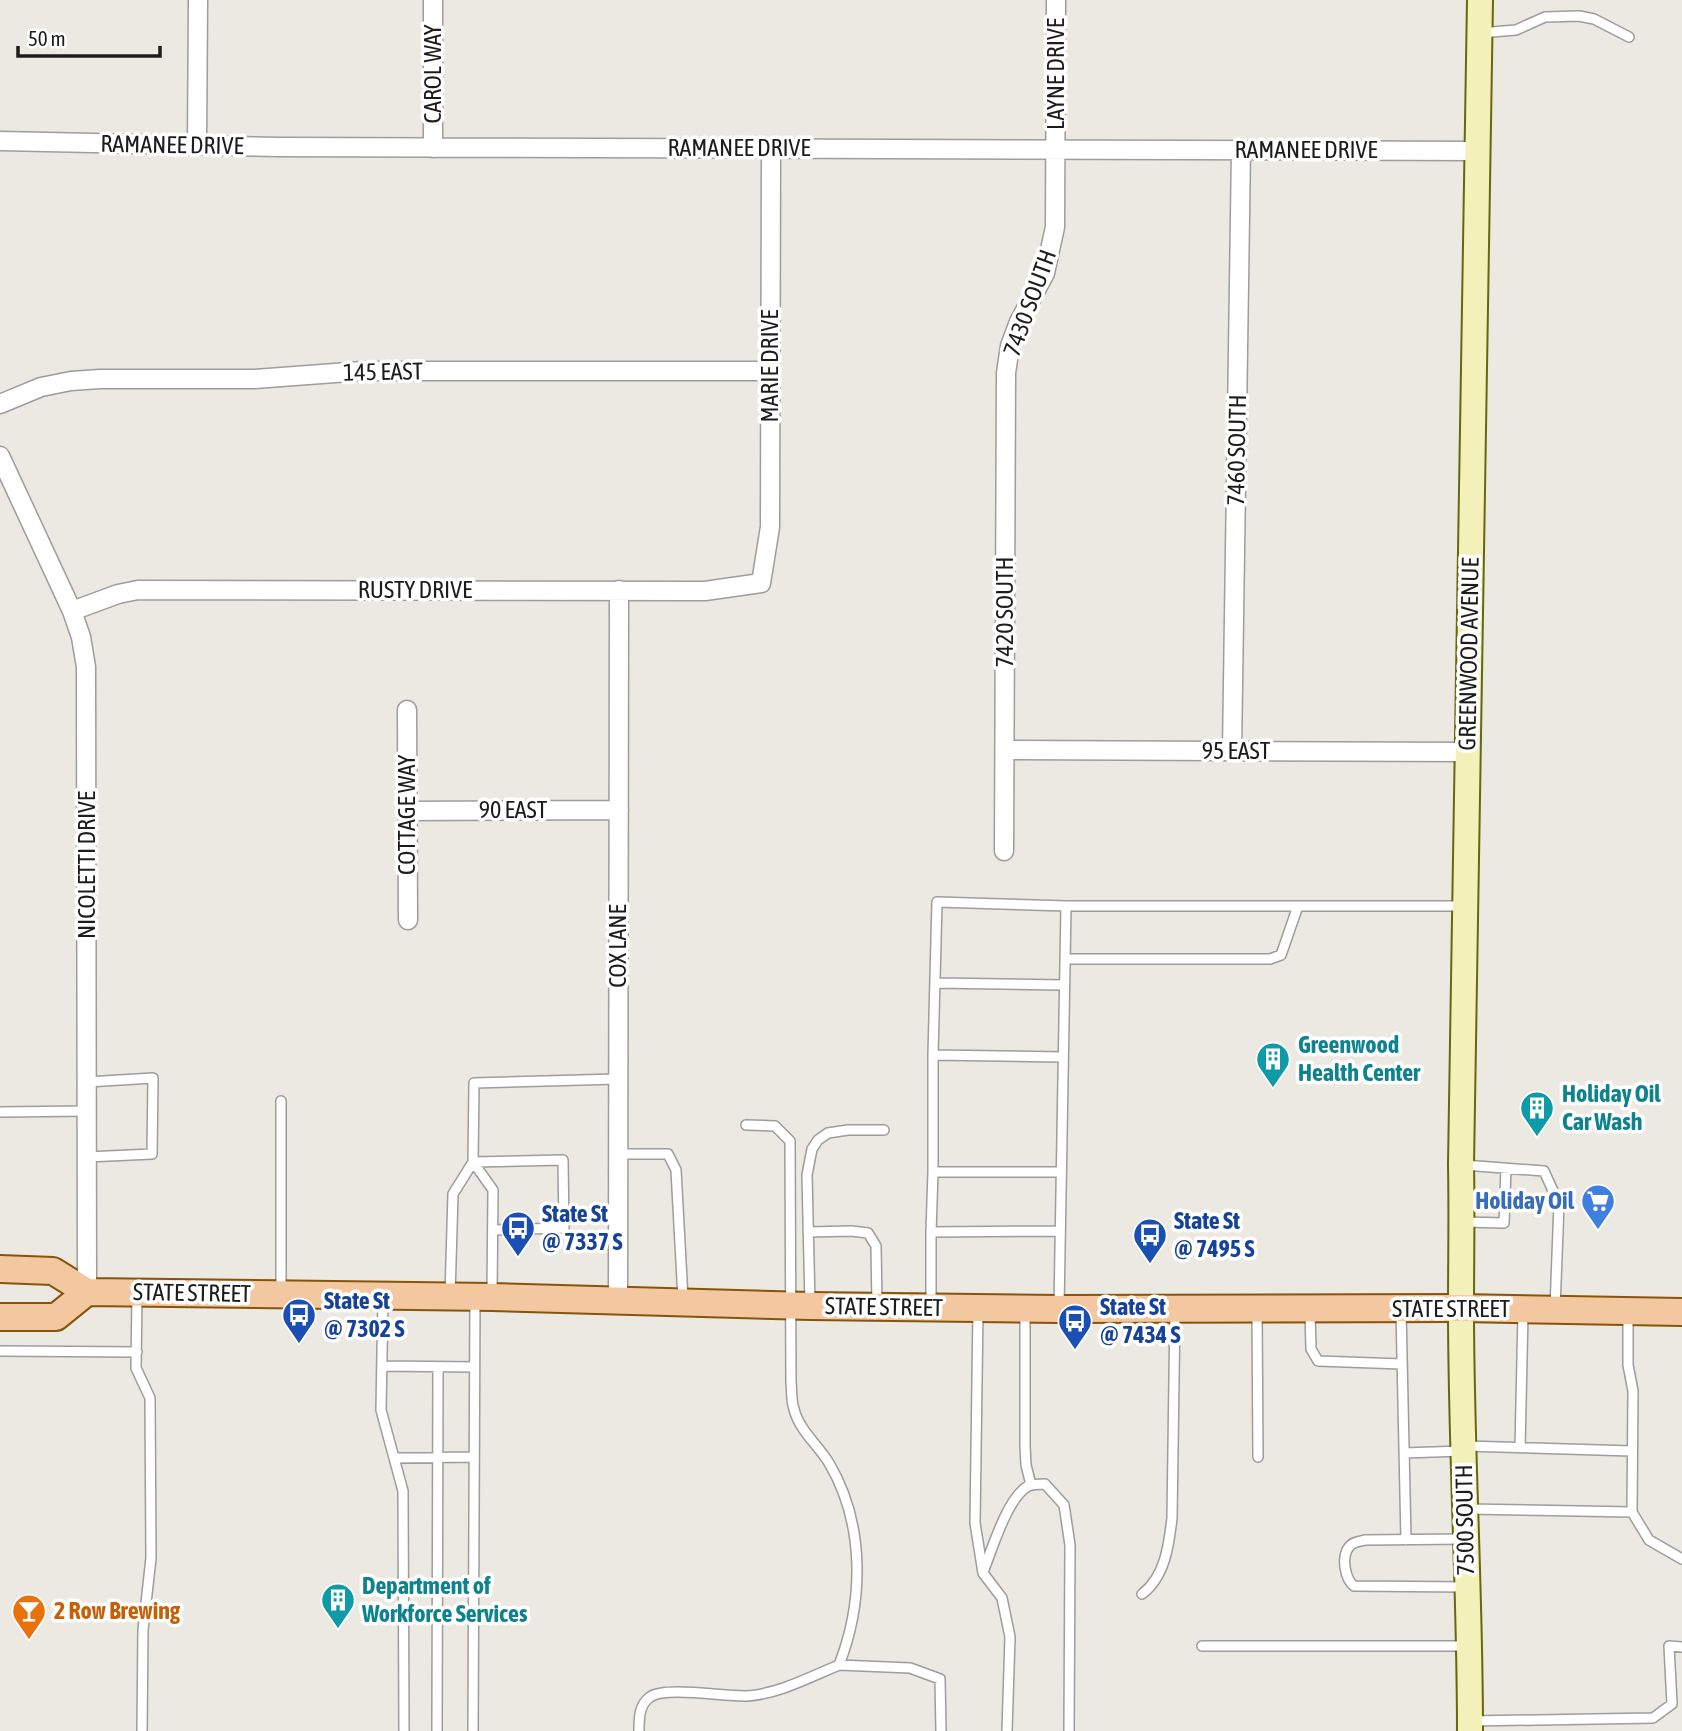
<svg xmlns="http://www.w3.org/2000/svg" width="1682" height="1731" font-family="'Asap Condensed',sans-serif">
<rect width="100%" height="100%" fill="#ece8e2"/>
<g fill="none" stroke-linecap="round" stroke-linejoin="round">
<g stroke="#9d9d9d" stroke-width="12">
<path id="lane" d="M1480,33L1516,30L1545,17L1579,16L1594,19L1629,37
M1065,959H1270L1281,955L1298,906
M935,983L1064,985
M1063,1057L933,1055L937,902L1066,906H1463
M87,1082L153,1078L152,1154L87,1157
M281,1101V1293
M0,1112L87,1111
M618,1154H668L676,1170L683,1299
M473,1162L563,1160L564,1228L494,1230
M473,1162L493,1190L492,1294
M1464,1165L1544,1171L1559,1204L1555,1308
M933,1172V1055
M1463,1222L1504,1223L1506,1168
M808,1232L851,1231L868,1233L876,1246L877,1305
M931,1232L933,1172H1061
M137,1295L136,1368L150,1398L151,1558L143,1630L142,1731
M450,1295L453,1194L473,1162L474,1083L617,1079
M383,1298L381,1410L403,1491L404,1731
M810,1304L807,1175L812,1149L818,1140L828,1133L848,1130H884
M931,1306V1232L1060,1231
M1059,1307L1066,906
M978,1310L975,1523L983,1573L1002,1598L1010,1637L1007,1731
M1401,1310L1406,1540
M1257,1311L1258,1457
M1025,1312V1446L1026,1465L1031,1485
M1310,1312L1311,1349L1318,1361L1402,1364
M0,1351L137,1352
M382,1366L474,1367
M1465,1446L1632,1451
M1520,1448L1523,1313
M1404,1453L1462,1451
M394,1458L474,1457
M1467,1509L1632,1512L1633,1391L1628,1365V1313
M1632,1512L1649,1540L1682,1559
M983,1572C992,1550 1007,1498 1028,1486C1033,1484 1039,1484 1045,1484L1064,1505L1070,1545L1069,1731
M1465,1587L1354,1586C1345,1579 1341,1557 1349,1547C1352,1542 1360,1541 1365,1540L1465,1539
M1142,1594C1165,1577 1169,1545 1172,1518L1175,1310
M1202,1646H1468
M839,1665L910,1668L940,1679L941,1731
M1472,1721L1653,1718L1672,1704L1669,1646L1682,1647
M437,1731L438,1367
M473,1731L475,1298
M639,1731C639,1718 639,1705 650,1697C666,1686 725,1697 747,1696C778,1694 810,1677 839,1665C864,1601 865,1524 829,1463C818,1445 799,1430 794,1409C791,1401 792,1391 791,1382L790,1141L775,1126L746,1125"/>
</g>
<g stroke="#9d9d9d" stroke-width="21">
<path id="street" d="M0,141L278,147L1477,151
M197,146L198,0
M433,148V0
M0,404L41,387L71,381L100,379H254L362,371H770
M0,456L72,611L81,637L86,667L87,1292
M72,611L118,594L138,590L705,591L761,583L770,527L771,148
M407,710L408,920
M1005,750L1467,752
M1232,751L1241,150
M406,811L619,810
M1004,851L1006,373L1010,346L1019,322L1045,273L1055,227L1056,0
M618,1301L619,590"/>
</g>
<g stroke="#65680d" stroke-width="28">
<path id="secondary" d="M1470,1731C1470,1590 1461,1450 1461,1309C1461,1261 1462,1213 1461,1165L1480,0"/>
</g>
<g stroke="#87540c" stroke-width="30">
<path id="primary" d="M0,1269L53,1271L87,1292L492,1297L810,1306L1059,1309L1461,1308L1682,1312
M0,1317H56L87,1292"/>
</g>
<use href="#lane" stroke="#fff" stroke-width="9"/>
<use href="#street" stroke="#fff" stroke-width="18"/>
<use href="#secondary" stroke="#f3f1b9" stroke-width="24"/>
<use href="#primary" stroke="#f3c8a0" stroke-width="26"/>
</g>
<defs>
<g id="building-pin" transform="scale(1.75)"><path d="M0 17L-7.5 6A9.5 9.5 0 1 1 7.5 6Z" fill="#0f9aa8" stroke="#fff"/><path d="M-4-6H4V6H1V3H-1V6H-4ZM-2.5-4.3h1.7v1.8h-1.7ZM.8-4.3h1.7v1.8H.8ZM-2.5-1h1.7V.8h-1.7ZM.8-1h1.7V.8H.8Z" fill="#fff"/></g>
<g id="supermarket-pin" transform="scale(1.75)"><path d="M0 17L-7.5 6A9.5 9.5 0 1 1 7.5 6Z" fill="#3f7fe0" stroke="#fff"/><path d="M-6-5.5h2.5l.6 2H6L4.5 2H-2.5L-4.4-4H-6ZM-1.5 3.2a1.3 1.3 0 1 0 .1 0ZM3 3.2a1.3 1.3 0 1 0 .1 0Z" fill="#fff"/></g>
<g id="bus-pin" transform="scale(1.75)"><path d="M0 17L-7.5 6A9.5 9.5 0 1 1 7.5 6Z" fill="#1a4fb4" stroke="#fff"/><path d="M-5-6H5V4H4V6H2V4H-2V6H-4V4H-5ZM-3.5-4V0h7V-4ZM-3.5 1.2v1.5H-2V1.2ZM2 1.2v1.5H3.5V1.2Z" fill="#fff"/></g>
<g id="bar-pin" transform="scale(1.75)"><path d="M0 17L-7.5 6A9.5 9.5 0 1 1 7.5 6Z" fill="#e8710a" stroke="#fff"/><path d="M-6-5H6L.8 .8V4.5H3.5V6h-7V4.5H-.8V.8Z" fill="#fff"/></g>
</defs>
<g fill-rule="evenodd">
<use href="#building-pin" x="1273" y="1059"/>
<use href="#building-pin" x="1537" y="1108"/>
<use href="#supermarket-pin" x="1598" y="1201"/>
<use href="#bus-pin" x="518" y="1228"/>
<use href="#bus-pin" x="1150" y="1235"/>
<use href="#bus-pin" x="299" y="1315"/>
<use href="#bus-pin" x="1075" y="1321"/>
<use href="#building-pin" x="338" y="1600"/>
<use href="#bar-pin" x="29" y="1611"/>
</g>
<g text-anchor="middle" stroke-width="7" stroke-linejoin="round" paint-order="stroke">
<g font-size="24" fill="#1c1c1c" stroke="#fff">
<text transform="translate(433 74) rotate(-90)" y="8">CAROL WAY</text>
<text transform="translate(1056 74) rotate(-90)" y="8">LAYNE DRIVE</text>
<text transform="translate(172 145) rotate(1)" y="8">RAMANEE DRIVE</text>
<text x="739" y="156">RAMANEE DRIVE</text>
<text x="1306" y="158">RAMANEE DRIVE</text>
<text transform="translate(1030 303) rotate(-70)" y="8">7430 SOUTH</text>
<text transform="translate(770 366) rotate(-90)" y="8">MARIE DRIVE</text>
<text transform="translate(383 372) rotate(-1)" y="8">145 EAST</text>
<text transform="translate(1237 450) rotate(-89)" y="8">7460 SOUTH</text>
<text x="415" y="598">RUSTY DRIVE</text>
<text transform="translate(1005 612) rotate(-90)" y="8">7420 SOUTH</text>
<text transform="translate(1469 654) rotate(-89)" y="8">GREENWOOD AVENUE</text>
<text x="1236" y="759">95 EAST</text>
<text x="513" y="818">90 EAST</text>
<text transform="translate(407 815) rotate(-90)" y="8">COTTAGE WAY</text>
<text transform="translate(87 865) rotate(-90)" y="8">NICOLETTI DRIVE</text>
<text transform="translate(618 946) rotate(-90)" y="8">COX LANE</text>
<text transform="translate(192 1293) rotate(1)" y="8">STATE STREET</text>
<text transform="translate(884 1307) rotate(1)" y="8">STATE STREET</text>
<text x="1451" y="1317">STATE STREET</text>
<text transform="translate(1465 1520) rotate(-91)" y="8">7500 SOUTH</text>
</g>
<g font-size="24" font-weight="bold" fill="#0d838f" stroke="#fff" text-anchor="start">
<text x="1298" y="1053">Greenwood<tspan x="1298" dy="28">Health Center</tspan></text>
<text x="1562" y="1102">Holiday Oil<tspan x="1562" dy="28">Car Wash</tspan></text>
<text x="362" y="1594">Department of<tspan x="362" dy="28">Workforce Services</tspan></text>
</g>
<g font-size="24" font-weight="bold" fill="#366cbe" stroke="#fff" text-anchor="end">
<text x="1574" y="1209">Holiday Oil</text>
</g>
<g font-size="24" font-weight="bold" fill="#164399" stroke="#fff" text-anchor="start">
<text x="542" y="1222">State St<tspan x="542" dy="28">@ 7337 S</tspan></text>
<text x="1174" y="1229">State St<tspan x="1174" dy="28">@ 7495 S</tspan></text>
<text x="324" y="1309">State St<tspan x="324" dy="28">@ 7302 S</tspan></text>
<text x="1100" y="1315">State St<tspan x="1100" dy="28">@ 7434 S</tspan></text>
</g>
<g font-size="24" font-weight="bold" fill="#c56008" stroke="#fff" text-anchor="start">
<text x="54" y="1619">2 Row Brewing</text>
</g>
</g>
<path d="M18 46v10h142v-10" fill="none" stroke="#1c1c1c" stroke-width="3.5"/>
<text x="28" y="46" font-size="21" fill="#1c1c1c" stroke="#ffffff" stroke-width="5" paint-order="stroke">50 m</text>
</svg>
